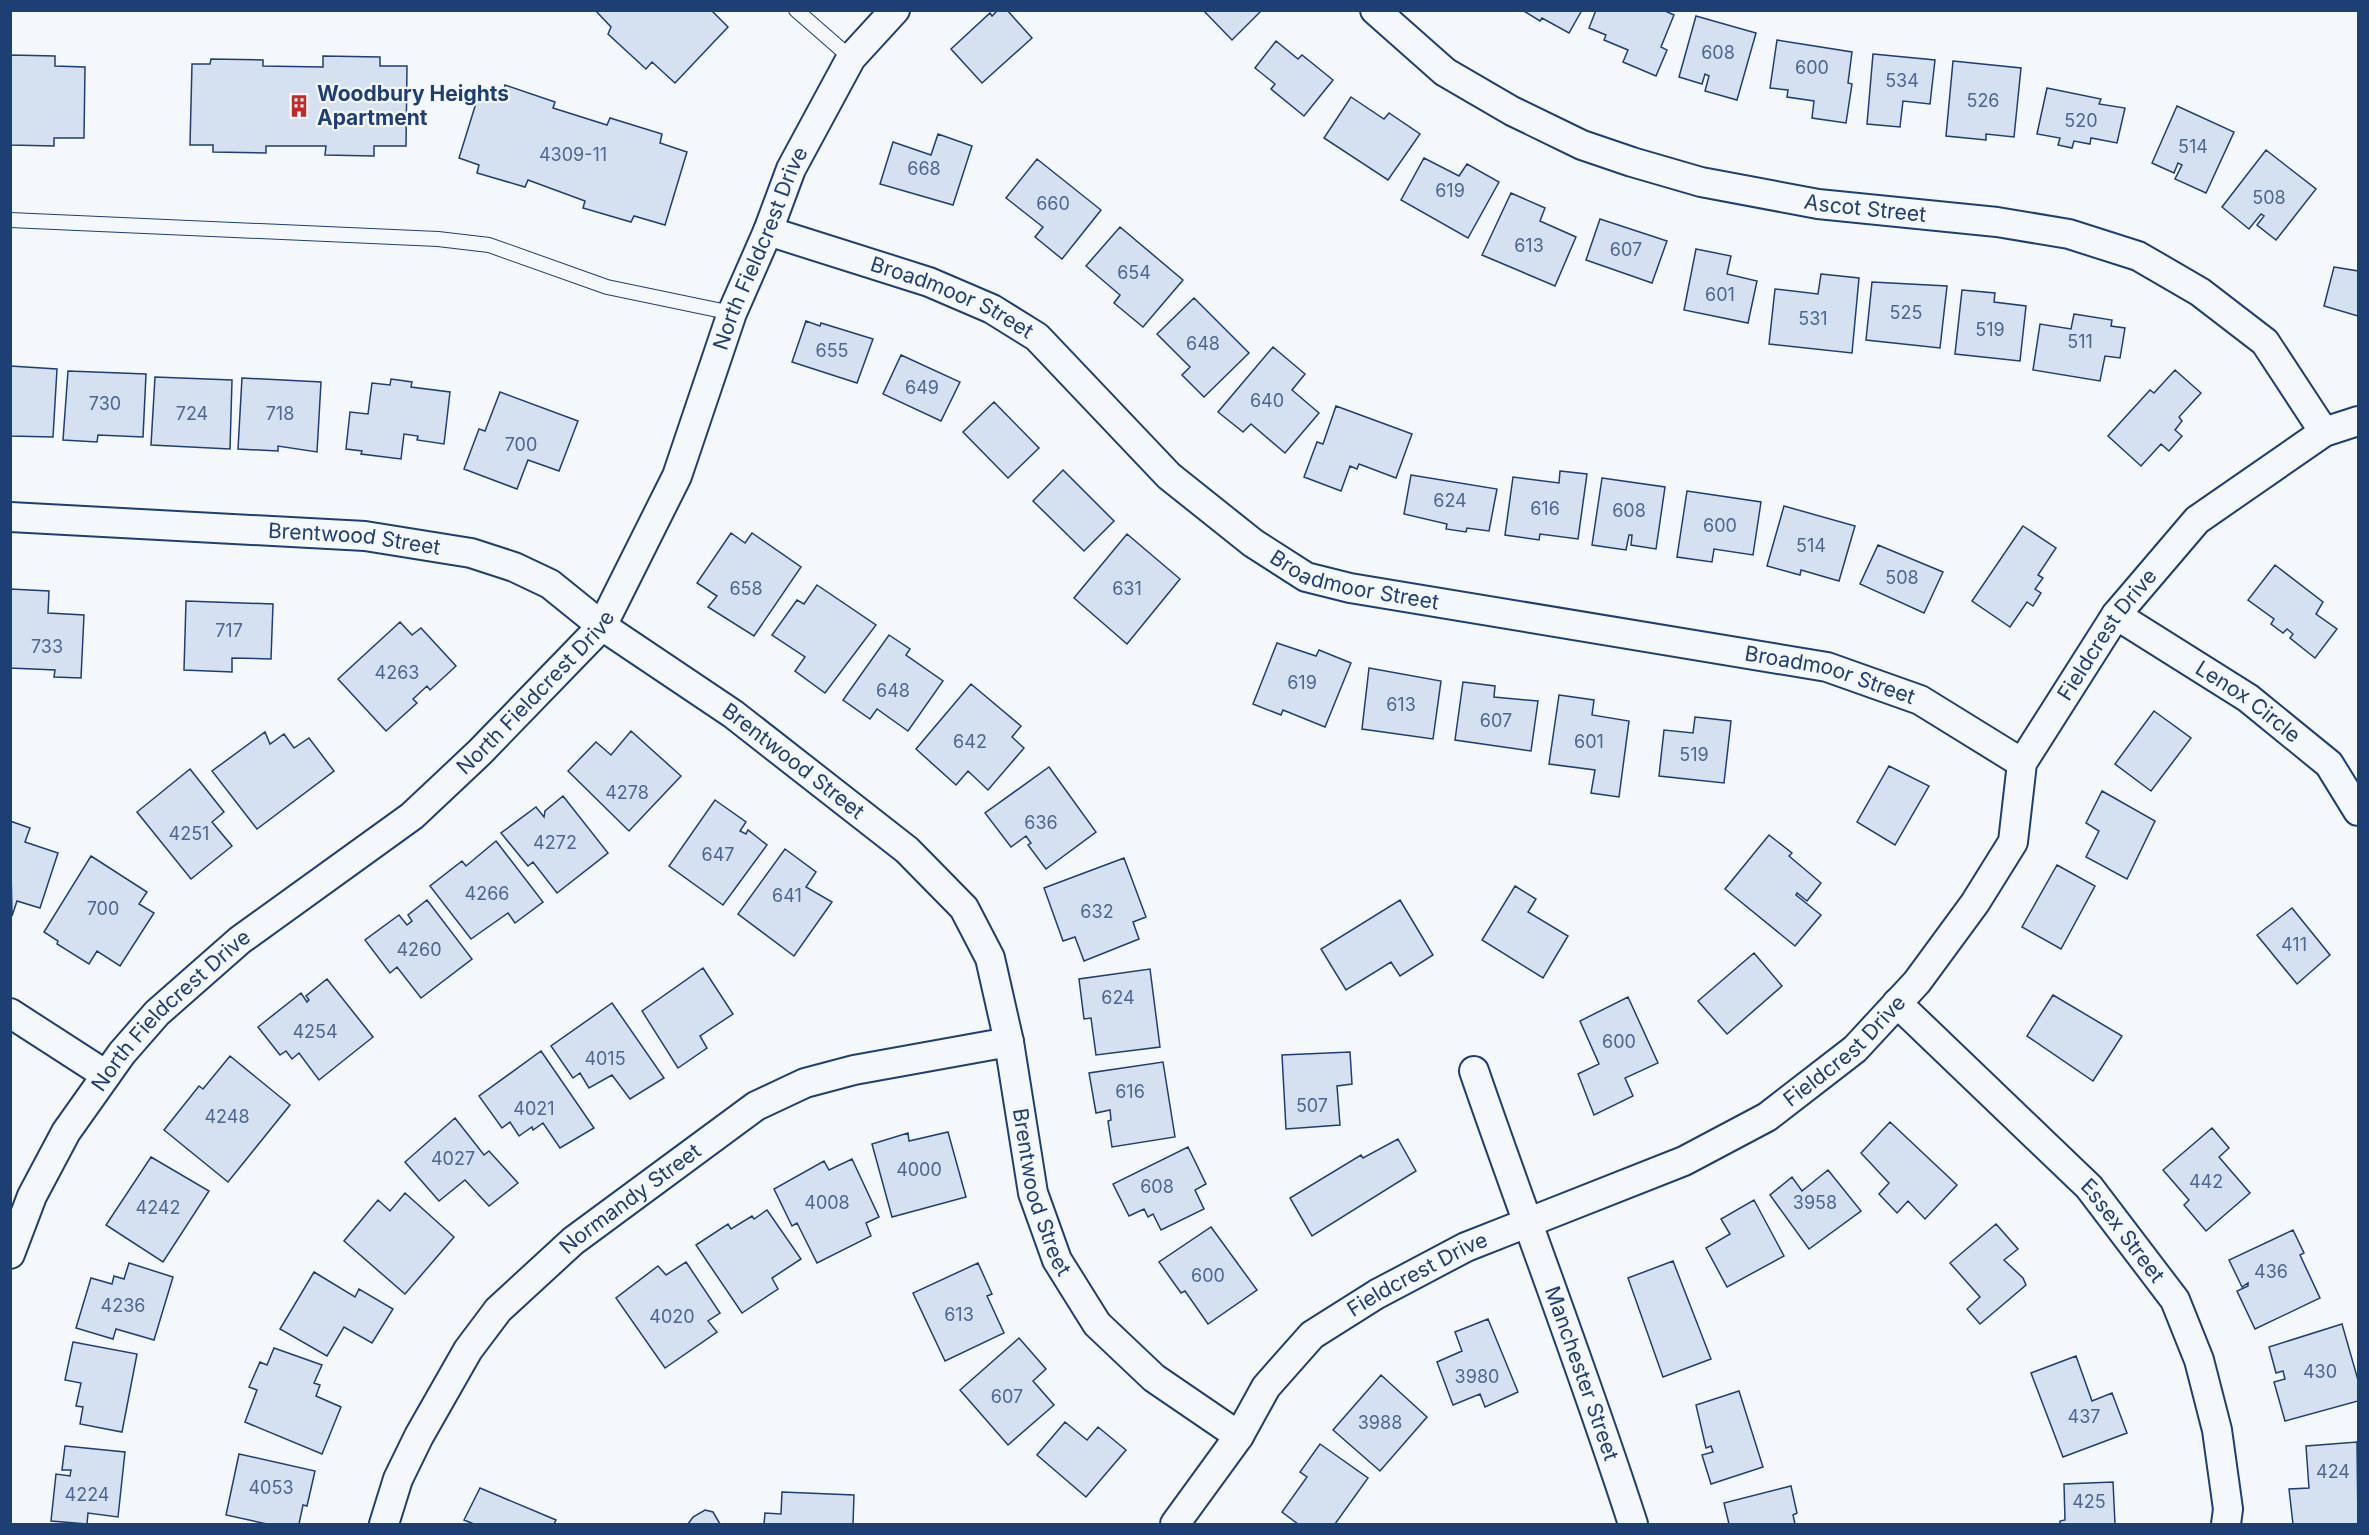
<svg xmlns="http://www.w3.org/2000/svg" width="2369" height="1535" font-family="Inter,sans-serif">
<rect width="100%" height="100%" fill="#f4f7fb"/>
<path fill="#d5e0f0" stroke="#1d3f73" stroke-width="1.5" d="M595,10H711L728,27L675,83L652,62L646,69L608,34L611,27Z
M998,10H1007L1032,38L982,83L951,49L990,13L992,16Z
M1203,10H1262L1232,40Z
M1522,10H1582L1569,33L1542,18L1540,21Z
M1596,10H1663L1674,15L1661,47L1667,50L1656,76L1623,62L1628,50L1604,40L1606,35L1589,28Z
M1696,16L1756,33L1737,100L1705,91L1709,76L1705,74L1702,84L1679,77Z
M1777,40L1852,52L1848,83L1852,84L1846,123L1812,118L1814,101L1787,97L1788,90L1770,88Z
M1276,41L1298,59L1302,55L1333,80L1304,116L1271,89L1275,84L1255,68Z
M1873,54L1935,60L1930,104L1903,101L1900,127L1867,124Z
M10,55L55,56V66L85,67L84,138H54V146L10,145Z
M323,56L380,57V66H407L406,146H374V156L325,155L326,146H266V153L213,152V145H190L192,64H210L211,59L263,60V66L323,67Z
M1953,61L2021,68L2014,137L1986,134V140L1946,136Z
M505,85L555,102L553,108L607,125L610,118L662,134L660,143L687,152L665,225L634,216L631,222L583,208L585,201L528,180L525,187L477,173L479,165L459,158L481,87L503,93Z
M2047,88L2101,99L2099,104L2125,108L2117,143L2091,138L2090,144L2074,141L2072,148L2058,145L2060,138L2037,134Z
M1351,97L1384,119L1389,113L1420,134L1388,180L1324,138Z
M2177,106L2234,132L2206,193L2175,179L2182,165L2178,163L2174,173L2152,163Z
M938,134L972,146L953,205L880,184L893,142L931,155Z
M2266,150L2316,189L2276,240L2257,225L2264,216L2261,214L2249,229L2222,207Z
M1424,158L1459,176L1467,164L1499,182L1468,238L1401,200Z
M1037,159L1101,210L1062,259L1035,237L1043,227L1006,198Z
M1511,193L1545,208L1540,221L1576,237L1555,286L1482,255Z
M1600,219L1667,241L1652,283L1586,260Z
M1120,227L1183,280L1143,327L1114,303L1120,295L1086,266Z
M1696,249L1731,256L1727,274L1757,281L1748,323L1684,310Z
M2334,267L2358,271V316L2324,306Z
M1821,274L1859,278L1852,353L1769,344L1775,289L1818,294Z
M1872,282L1947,286L1940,348L1866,340Z
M1962,290L1995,293L1994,302L2026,306L2020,361L1955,354Z
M1194,298L1249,353L1204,397L1182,375L1190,367L1157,334Z
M2074,314L2112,320L2111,326L2125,328L2120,358L2105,356L2100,381L2033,370L2040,324L2071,329Z
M806,321L820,326L821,323L873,339L857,383L792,362Z
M1273,347L1305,374L1292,390L1319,413L1285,453L1251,424L1243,432L1218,412Z
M901,355L960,382L941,421L883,394Z
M10,366L57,369L53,437L10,436Z
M2175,370L2201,393L2179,417L2182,421L2175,430L2182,436L2169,451L2161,444L2141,466L2108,436L2150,390L2154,393Z
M68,371L146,374L143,437L98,435L97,442L63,440Z
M155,377L232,380L230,449L151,445Z
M242,378L321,382L317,452L278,446V451L238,449Z
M391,379L412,382L411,387L450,392L444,444L417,440L418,436L404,434L401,459L361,454L362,451L346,449L350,412L368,414L372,383L390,385Z
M500,392L578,421L559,471L528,460L517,489L464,469L479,429L485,431Z
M994,402L1039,448L1008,478L963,432Z
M1336,406L1412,434L1396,478L1359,464L1357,469L1350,466L1341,491L1304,477L1317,442L1323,444Z
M1063,470L1114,521L1084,551L1033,501Z
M1560,471L1587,474L1578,539L1540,534L1539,540L1505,535L1513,477L1559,483Z
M1411,475L1497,489L1489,531L1467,528L1466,532L1446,529L1447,524L1404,514Z
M1602,478L1665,487L1656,549L1631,545L1632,535H1629L1626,550L1592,545Z
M1687,491L1761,502L1753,555L1714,549L1712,562L1677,557Z
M1784,506L1855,526L1839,581L1801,570L1800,575L1767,566Z
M2023,526L2056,548L2038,575L2043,578L2035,589L2041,593L2033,606L2027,602L2010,627L1972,601Z
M731,533L745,543L752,533L801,567L754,636L708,607L717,596L697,583Z
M1127,534L1180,579L1127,644L1074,598Z
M1878,545L1943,572L1924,613L1860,584Z
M2275,565L2323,602L2316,614L2337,629L2315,658L2290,638L2293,634L2287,629L2283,633L2271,624L2274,619L2248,600Z
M817,585L876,625L825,693L795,671L805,657L772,635L797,600L804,604Z
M10,589L49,591L48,613L84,615L81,678L54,677L55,670L10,668Z
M186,601L273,604L271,659L232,658V672L184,670Z
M400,622L412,635L421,628L456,666L430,690L427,686L413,699L417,703L386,731L338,679Z
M889,635L910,649L906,655L943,681L908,731L877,709L870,719L843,700Z
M1277,643L1316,656L1319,650L1351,663L1325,727L1283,710L1281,715L1253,704Z
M1369,668L1441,681L1433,739L1362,729Z
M1463,682L1495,686L1494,697L1538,701L1531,751L1455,740Z
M971,684L1021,726L1012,737L1024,748L988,790L968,771L956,785L916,749Z
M1559,695L1594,700L1592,715L1629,721L1619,797L1591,793L1595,770L1549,764Z
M2154,711L2191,738L2151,791L2115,764Z
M1695,717L1731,721L1724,783L1659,776L1664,730L1693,733Z
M631,731L681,776L629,831L568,771L596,742L611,755Z
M265,732L270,744L284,734L294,748L309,738L334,771L257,829L212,771Z
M1889,766L1929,786L1895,845L1857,822Z
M1049,767L1096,832L1046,869L1028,845L1031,843L1026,836L1011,847L985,813Z
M190,769L224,812L212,822L232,846L191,879L137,812Z
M2102,791L2155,821L2127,879L2086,857L2099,831L2086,823Z
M563,796L608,853L557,893L533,862L528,866L501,833L536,807L544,817L545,811Z
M715,800L746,822L740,831L746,834L748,830L767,845L723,905L669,866Z
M10,821L30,828L25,842L58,853L40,908L17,901L12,916Z
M1769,835L1792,853L1789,856L1821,883L1807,901L1797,893L1796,895L1821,915L1795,946L1725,889Z
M496,841L543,902L515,923L508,913L471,939L430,886L462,861L466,866Z
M785,849L816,872L806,887L832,902L794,956L738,914Z
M91,856L147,892L139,904L154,913L120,966L97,951L89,964L57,944L58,941L44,932Z
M1124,858L1146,917L1133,922L1139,939L1084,961L1075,937L1063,941L1044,888Z
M2057,865L2095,886L2061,949L2022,927Z
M1515,886L1536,899L1528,912L1568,936L1543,978L1482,940Z
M427,900L472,959L421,998L397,967L390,973L365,940L399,915L407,925L412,921L408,915Z
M1400,900L1433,955L1400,976L1391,962L1346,990L1321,949Z
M2292,908L2330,955L2297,984L2257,935Z
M1754,953L1782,986L1727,1034L1698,1001Z
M703,968L733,1014L700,1036L707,1048L678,1068L642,1011Z
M1150,969L1160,1047L1096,1055L1091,1018L1084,1019L1079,979Z
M327,979L373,1037L319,1080L299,1053L292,1059L286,1051L280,1055L258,1027L301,993L307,1002L309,1000L306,996Z
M2053,995L2122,1036L2093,1081L2027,1036Z
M1628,997L1658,1063L1625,1078L1633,1096L1594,1115L1578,1074L1599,1064L1580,1021Z
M612,1003L664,1078L630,1099L612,1075L589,1088L580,1073L573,1078L551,1046Z
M541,1051L594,1128L560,1148L543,1123L533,1130L532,1127L519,1136L510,1122L502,1128L479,1096Z
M1350,1052L1352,1084L1337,1086L1340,1125L1286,1129L1282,1055Z
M230,1056L290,1105L228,1182L164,1130L199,1086L203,1089Z
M1163,1062L1175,1137L1112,1147L1108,1121L1111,1120L1110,1110L1096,1113L1089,1073Z
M455,1118L484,1155L489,1151L518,1183L489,1206L465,1180L439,1201L405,1162Z
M1890,1122L1957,1185L1925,1219L1908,1201L1897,1213L1879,1194L1889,1183L1861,1153Z
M2212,1128L2229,1148L2219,1157L2250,1193L2206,1231L2184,1205L2189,1200L2163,1170Z
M948,1132L966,1197L892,1217L872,1144L908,1133L909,1141Z
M1398,1139L1416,1171L1312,1236L1290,1198L1361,1155L1363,1158Z
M1188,1147L1206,1184L1195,1190L1204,1209L1161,1230L1153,1214L1148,1217L1144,1209L1129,1216L1113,1184Z
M151,1157L209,1191L163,1262L106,1225Z
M852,1159L879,1217L866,1223L871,1236L817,1263L797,1223L792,1226L774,1189L824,1161L829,1170Z
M1828,1170L1861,1211L1809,1249L1770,1195L1792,1177L1802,1191Z
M405,1193L454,1237L405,1294L344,1241L378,1200L390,1211Z
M1754,1200L1784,1256L1727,1287L1706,1248L1730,1234L1721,1219Z
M767,1210L801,1259L772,1278L778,1289L742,1313L696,1245L728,1224L731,1229L752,1216L754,1219Z
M1996,1224L2018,1249L2004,1260L2023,1278L2026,1285L1980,1324L1967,1309L1980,1297L1950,1263Z
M1211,1227L1257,1290L1208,1324L1185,1291L1181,1293L1159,1262Z
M2293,1230L2304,1253L2300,1255L2320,1298L2255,1329L2237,1291L2248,1286V1283L2242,1287L2229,1260Z
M1673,1261L1711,1359L1663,1377L1628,1278Z
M686,1262L720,1313L708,1321L717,1332L665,1368L616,1298L658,1266L666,1275Z
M129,1263L173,1277L154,1340L116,1329L113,1339L76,1328L91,1278L112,1284L114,1276L124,1279Z
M978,1263L992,1294L987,1296L1004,1333L945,1361L913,1293Z
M314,1272L355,1297L359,1289L393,1309L372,1343L344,1327L327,1356L280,1329Z
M1488,1319L1518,1392L1485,1407L1480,1394L1453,1405L1437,1362L1462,1351L1455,1332Z
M2342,1324L2358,1380V1401L2285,1421L2274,1382L2285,1379L2283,1371L2276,1373L2269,1347Z
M1019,1338L1046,1369L1033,1381L1054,1405L1008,1445L960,1390Z
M73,1342L137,1354L122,1432L80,1424L83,1407L76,1406L81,1383L65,1380Z
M274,1348L322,1365L314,1383L320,1385L316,1396L341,1407L322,1454L245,1422L257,1390L249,1387L260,1362L267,1365Z
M2076,1356L2092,1401L2112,1393L2127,1433L2063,1457L2031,1373Z
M1381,1375L1427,1417L1380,1471L1333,1430Z
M1739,1391L1763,1467L1711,1484L1702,1455L1713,1452L1711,1446L1706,1448L1696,1405Z
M1065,1422L1087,1440L1098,1427L1126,1450L1086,1497L1037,1455Z
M2357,1442L2358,1524H2293L2289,1489L2309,1488L2306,1446Z
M1320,1444L1368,1478L1335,1524H1298L1282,1512L1307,1477L1300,1472Z
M65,1446L125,1452L118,1517L88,1513L87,1524L51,1521L56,1474L70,1476L71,1470H62Z
M239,1454L315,1471L307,1506L303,1505L299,1524H267L226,1515Z
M2113,1482L2115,1524H2060V1521L2065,1520L2064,1484Z
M1791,1486L1797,1513L1793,1515L1795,1524H1729L1724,1503Z
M480,1488L556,1520L554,1524H474L464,1520Z
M782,1492L854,1495L853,1524H764L765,1513L781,1514Z
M705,1510L713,1512L720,1524H688L693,1517Z"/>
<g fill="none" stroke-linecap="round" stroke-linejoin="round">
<g stroke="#1d3f73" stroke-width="16">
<path id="service" d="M796,10L851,58
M10,220L438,239L489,245L607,287L732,313"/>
</g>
<g stroke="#1d3f73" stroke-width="32">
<g id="minor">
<path id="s1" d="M1375,10L1445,72L1512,111L1582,145L1632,162L1701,182L1818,204L1997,222L2069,234L2138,256L2200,292L2265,342L2324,432"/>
<path id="s2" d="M768,231L929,282L992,309L1037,337L1169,476L1253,543L1306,577L1350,588L1827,667L1920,700L2022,763"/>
<path id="s3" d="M10,517L365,536L471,553L514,567L550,584L602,626L733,714L907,850L964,908L990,958L1009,1042L1033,1193L1057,1260L1097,1324L1154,1378L1239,1436"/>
<path id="s4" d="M2116,615L2248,698L2329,764L2358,811"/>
<path id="s5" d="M1897,1003L2089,1187L2175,1300L2199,1360L2217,1430L2228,1509L2226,1524"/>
<path d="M10,1013L106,1075"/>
<path id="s6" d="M1474,1071C1526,1222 1584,1372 1633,1524"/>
<path id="s7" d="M10,1254L32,1196L66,1132L122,1053L157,1013L240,940L412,816L480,752L602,626L677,476L732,313L768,231L791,169L851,58L895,10"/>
<path id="s8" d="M384,1524L398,1479L419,1436L468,1350L498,1310L573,1241L756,1106L805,1083L854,1070L1009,1042"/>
<path id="s9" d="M1175,1524L1239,1436L1266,1387L1312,1335L1377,1294L1466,1247L1684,1161L1767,1117L1855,1049L1917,982L1975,903L2013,842L2022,763L2116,615L2197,520L2324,432L2358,421"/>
</g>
</g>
<use href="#service" stroke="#f4f7fb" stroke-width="14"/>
<use href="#minor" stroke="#f4f7fb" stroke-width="28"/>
</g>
<defs>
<g id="building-bare" transform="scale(1.8)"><path d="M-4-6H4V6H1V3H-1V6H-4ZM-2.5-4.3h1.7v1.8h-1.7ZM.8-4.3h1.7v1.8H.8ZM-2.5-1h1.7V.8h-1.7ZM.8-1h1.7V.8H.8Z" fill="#c62828" stroke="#f4f7fb" stroke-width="2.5" paint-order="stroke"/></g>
</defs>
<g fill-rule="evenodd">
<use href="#building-bare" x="299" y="106"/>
</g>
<g text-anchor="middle" stroke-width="4.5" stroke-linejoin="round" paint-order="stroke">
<g font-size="18" fill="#4b6792">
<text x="1718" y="59">608</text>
<text x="1812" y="74">600</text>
<text x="1902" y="87">534</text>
<text x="1983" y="107">526</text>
<text x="2081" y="127">520</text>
<text x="2193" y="153">514</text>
<text x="573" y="161">4309-11</text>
<text x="924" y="175">668</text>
<text x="1450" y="197">619</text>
<text x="2269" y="204">508</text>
<text x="1053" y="210">660</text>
<text x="1529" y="252">613</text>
<text x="1626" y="256">607</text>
<text x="1134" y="279">654</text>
<text x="1720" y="301">601</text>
<text x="1906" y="319">525</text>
<text x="1813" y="325">531</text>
<text x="1990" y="336">519</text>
<text x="2080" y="348">511</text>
<text x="1203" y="350">648</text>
<text x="832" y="357">655</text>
<text x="922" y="394">649</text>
<text x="1267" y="407">640</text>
<text x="105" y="410">730</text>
<text x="192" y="420">724</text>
<text x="280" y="420">718</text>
<text x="521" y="451">700</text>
<text x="1450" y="507">624</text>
<text x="1545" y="515">616</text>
<text x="1629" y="517">608</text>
<text x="1720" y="532">600</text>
<text x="1811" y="552">514</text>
<text x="1902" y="584">508</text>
<text x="746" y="595">658</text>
<text x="1127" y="595">631</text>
<text x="229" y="637">717</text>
<text x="47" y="653">733</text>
<text x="397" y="679">4263</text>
<text x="1302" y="689">619</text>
<text x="893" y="697">648</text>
<text x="1401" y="711">613</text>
<text x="1496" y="727">607</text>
<text x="970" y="748">642</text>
<text x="1589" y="748">601</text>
<text x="1694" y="761">519</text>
<text x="627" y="799">4278</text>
<text x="1041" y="829">636</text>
<text x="189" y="840">4251</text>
<text x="555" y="849">4272</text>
<text x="718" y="861">647</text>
<text x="487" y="900">4266</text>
<text x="787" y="902">641</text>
<text x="103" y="915">700</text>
<text x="1097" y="918">632</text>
<text x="2294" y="951">411</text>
<text x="419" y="956">4260</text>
<text x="1118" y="1004">624</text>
<text x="315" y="1038">4254</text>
<text x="1619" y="1048">600</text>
<text x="605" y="1065">4015</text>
<text x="1130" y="1098">616</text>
<text x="1312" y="1112">507</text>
<text x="534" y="1115">4021</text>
<text x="227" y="1123">4248</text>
<text x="453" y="1165">4027</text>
<text x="919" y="1176">4000</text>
<text x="2206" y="1188">442</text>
<text x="1157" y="1193">608</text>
<text x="827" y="1209">4008</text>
<text x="1815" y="1209">3958</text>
<text x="158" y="1214">4242</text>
<text x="2271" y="1278">436</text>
<text x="1208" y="1282">600</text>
<text x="123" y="1312">4236</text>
<text x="959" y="1321">613</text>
<text x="672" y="1323">4020</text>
<text x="2320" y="1378">430</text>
<text x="1477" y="1383">3980</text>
<text x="1007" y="1403">607</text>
<text x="2084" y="1423">437</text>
<text x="1380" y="1429">3988</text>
<text x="2333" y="1478">424</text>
<text x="271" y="1494">4053</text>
<text x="87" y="1501">4224</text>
<text x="2089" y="1508">425</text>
</g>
<g font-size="21" font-weight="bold" fill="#1d3f73" stroke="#f4f7fb" text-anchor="start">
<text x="317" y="101">Woodbury Heights<tspan x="317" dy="24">Apartment</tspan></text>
</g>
<g font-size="21" fill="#1d3f73" stroke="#f4f7fb">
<text dy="7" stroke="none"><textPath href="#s1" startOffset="540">Ascot Street</textPath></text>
<text dy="7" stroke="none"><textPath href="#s7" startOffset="1286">North Fieldcrest Drive</textPath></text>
<text dy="7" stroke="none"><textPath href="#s2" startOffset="196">Broadmoor Street</textPath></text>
<text dy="7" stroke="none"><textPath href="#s3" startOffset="345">Brentwood Street</textPath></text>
<text dy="7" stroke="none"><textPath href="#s2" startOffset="700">Broadmoor Street</textPath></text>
<text dy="7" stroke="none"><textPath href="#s9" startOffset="1346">Fieldcrest Drive</textPath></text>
<text dy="7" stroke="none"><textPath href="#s2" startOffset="1186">Broadmoor Street</textPath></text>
<text dy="7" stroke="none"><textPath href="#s7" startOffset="782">North Fieldcrest Drive</textPath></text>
<text dy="7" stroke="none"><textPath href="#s4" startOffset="158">Lenox Circle</textPath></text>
<text dy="7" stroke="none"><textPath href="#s3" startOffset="849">Brentwood Street</textPath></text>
<text dy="7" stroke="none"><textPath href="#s7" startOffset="296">North Fieldcrest Drive</textPath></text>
<text dy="7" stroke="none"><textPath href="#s9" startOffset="842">Fieldcrest Drive</textPath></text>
<text dy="7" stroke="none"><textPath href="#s3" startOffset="1371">Brentwood Street</textPath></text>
<text dy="7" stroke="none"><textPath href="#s8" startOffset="417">Normandy Street</textPath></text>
<text dy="7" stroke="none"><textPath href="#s5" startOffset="321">Essex Street</textPath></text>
<text dy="7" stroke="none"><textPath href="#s9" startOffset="356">Fieldcrest Drive</textPath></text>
<text dy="7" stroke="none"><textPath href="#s6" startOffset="321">Manchester Street</textPath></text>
</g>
</g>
<rect width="2369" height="1535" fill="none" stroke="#1d3f73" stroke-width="24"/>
</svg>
